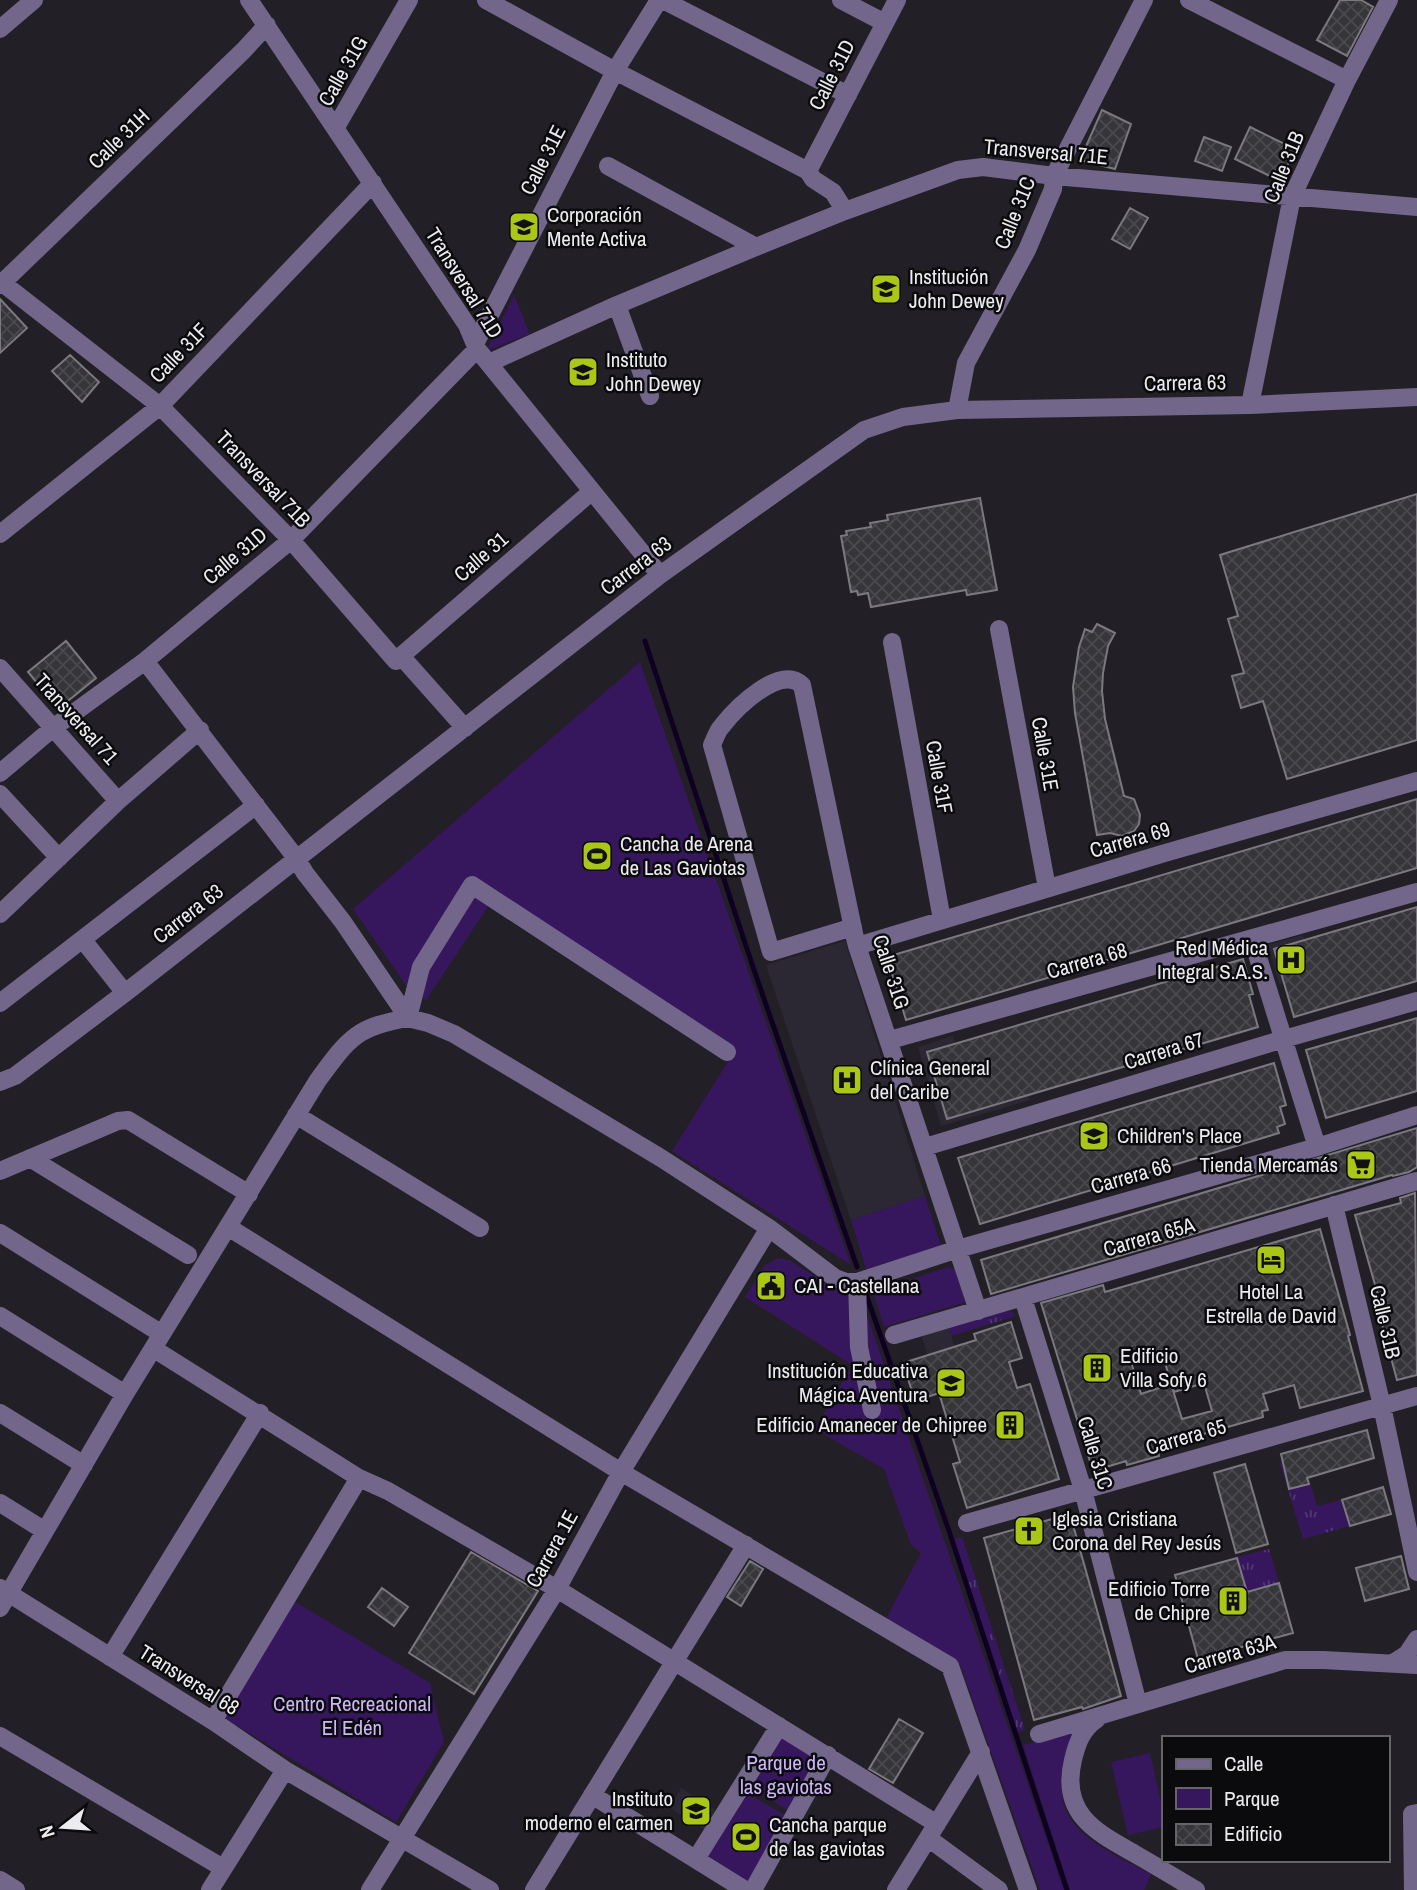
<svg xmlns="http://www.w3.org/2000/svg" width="1417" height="1890" font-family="'Archivo Narrow',sans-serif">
<defs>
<pattern id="grass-tufts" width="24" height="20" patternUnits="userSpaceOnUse" patternTransform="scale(1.75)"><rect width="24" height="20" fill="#36175d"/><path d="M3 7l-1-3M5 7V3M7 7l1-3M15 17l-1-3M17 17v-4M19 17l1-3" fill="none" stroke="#533975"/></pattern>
<pattern id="building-cross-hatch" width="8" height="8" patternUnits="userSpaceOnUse" patternTransform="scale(1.75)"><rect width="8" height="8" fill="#36353a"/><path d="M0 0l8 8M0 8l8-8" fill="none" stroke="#4a494d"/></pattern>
</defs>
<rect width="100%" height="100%" fill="#222026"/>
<path fill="#2c2833" d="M1303,935L1314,974L1279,984L1268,945Z
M845,941L925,1196L851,1220L766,965Z
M953,1036L965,1078L1019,1062L1030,1100L941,1126L918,1047Z
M948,1325L981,1434L954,1443L921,1333Z
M681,1788L721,1814L709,1832L670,1808Z"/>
<path fill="url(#grass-tufts)" d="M1007,1311L1013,1312L1015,1316L951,1336L949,1328Z
M1300,1449L1317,1506L1342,1500L1350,1526L1303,1539L1280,1463L1282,1462L1289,1489Z
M962,1537L1025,1730L1018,1732L954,1539Z
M1269,1549L1279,1583L1247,1592L1237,1557Z"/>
<path fill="#36175d" d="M514,295L530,334L486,351Z
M640,662L851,1265L672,1151L736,1049L497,893L426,1000L408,988L353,909Z
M925,1196L941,1246L866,1269L851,1220Z
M778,1258L789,1260L834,1288L859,1292L1064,1890H1040L960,1664L884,1622L921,1553L911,1545L884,1469L815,1429L852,1365L745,1297L764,1266Z
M948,1267L955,1269L965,1302L884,1327L873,1292Z
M294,1601L430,1683L444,1742L396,1822L224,1718Z
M1078,1730C1073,1747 1066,1765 1063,1782C1054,1832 1117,1855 1151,1874L1144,1890H1070L1023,1745Z
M779,1736L824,1764L793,1814L748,1785Z
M1150,1753L1163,1812V1827L1128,1835L1111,1762Z
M743,1791L789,1817L751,1884L702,1856Z"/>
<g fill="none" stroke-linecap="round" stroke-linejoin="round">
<path stroke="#0f0022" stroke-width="5" d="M645,641L754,970L857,1267
M866,1294L948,1528L1067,1890"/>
</g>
<path fill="url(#building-cross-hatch)" stroke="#7b797f" stroke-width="2" fill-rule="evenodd" d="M1340,0H1361L1373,7L1347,56L1317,40Z
M1102,110L1131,124L1115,169L1080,160Z
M1250,127L1295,149L1280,181L1235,159Z
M1204,137L1231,147L1222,171L1195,161Z
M1130,208L1148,218L1130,249L1112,239Z
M0,299L27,328L0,353Z
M70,355L99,382L82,402L52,371Z
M1417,494V740L1287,779L1263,701L1241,708L1232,676L1244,673L1228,619L1238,616L1220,555Z
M980,498L997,590L967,595L966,590L871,607L868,593L858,595L857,591L851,592L841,536L847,535L846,531L871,527L870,523L888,520L887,515Z
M1097,624L1115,633L1108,646L1103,673L1102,691L1105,719L1124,796L1134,799L1140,815L1139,824L1134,831L1122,836L1110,833L1097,835L1075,713L1073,687L1079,647L1085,629L1092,632Z
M66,641L96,678L58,709L28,672Z
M1417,799V868L906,1020L887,957Z
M1417,907V981L1294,1017L1274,949Z
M1243,959L1253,994L1249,995L1258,1027L947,1119L927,1052Z
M1417,1018V1091L1326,1118L1306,1050Z
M1274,1063L1286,1105L1280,1107L1285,1124L1277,1127L1279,1133L980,1224L958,1158Z
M1417,1128V1167L1409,1172L1393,1176L1392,1175L991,1294L981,1260Z
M1415,1193L1417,1375L1397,1380L1380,1317L1384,1316L1355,1215L1401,1203L1400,1198Z
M1320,1229L1350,1335L1348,1336L1363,1391L1300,1408L1294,1385L1263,1394L1268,1410L1262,1411L1263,1417L1157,1447L1159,1456L1127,1465L1126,1461L1093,1471L1041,1303L1103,1285L1105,1292ZM1161,1350L1174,1392L1204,1383L1212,1411L1182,1419L1171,1384L1141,1394L1130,1359Z
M765,1273L784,1281L776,1300L757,1292Z
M1011,1322L1022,1358L1009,1362L1017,1388L1030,1384L1059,1479L967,1508L953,1464L960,1462L939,1393L915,1401L903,1363L976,1340L974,1334Z
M1367,1430L1374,1458L1307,1478L1309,1484L1289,1489L1281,1454Z
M1245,1464L1268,1544L1236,1553L1214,1473Z
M1383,1487L1391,1514L1350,1526L1342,1500Z
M1070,1514L1121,1696L1083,1709L1082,1707L1034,1720L984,1538Z
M471,1552L538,1591L474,1694L409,1653Z
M1401,1556L1409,1589L1365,1601L1356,1568Z
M1237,1558L1247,1592L1279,1583L1293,1633L1198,1659L1175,1575Z
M750,1561L763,1569L741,1606L727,1597Z
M382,1588L408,1607L394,1626L368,1607Z
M899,1719L923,1733L893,1783L869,1769Z"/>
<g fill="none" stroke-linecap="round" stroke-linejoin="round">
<path stroke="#72678a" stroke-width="18" d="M249,0L467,325L477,349L660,575
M486,0L615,71L808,171L813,179L833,192L845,211
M663,0L848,95
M841,0L885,23
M1189,0L1347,80
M0,29L34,0
M336,127L409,0
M608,166L756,247
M808,171L897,0
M0,281L160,406L291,540L396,661L401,656L465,728
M0,285L243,51L267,25
M617,305L650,396
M475,344L615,71L659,0
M489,363L617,305L756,247L845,211L958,170L983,167L1054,176L1417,207
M1250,405L1292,197L1347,80L1389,0
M957,410L966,363L1027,250L1053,189L1054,176L1144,0
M0,534L160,406L373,183
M999,629L1047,888
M892,642L942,920
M401,656L591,492
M145,661L296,858L305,873L343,922L408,1018L428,1023L454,1034L661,1158L769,1228L835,1278L846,1282H857L958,1249L1317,1147L1417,1115
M0,668L118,801
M0,773L53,728L145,661L291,540L477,349
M0,794L59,858
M0,914L118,801L200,730
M853,927L771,952L712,745C715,739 717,731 722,726C736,708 780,664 802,685L855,938L857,946L978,1311
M1252,938L1317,1147
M83,940L125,993
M857,946L1165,853L1417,781
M0,1003L256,805
M890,1040L1417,892
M0,1082L15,1076L125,993L660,575L864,430L903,417L957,410L1250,405L1417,397
M296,1115L480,1228
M925,1147L1284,1039L1417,1001
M30,1158L188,1255
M0,1171L118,1121L128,1120L249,1194
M1334,1205L1382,1406L1417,1572
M228,1227L621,1472L950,1666L1028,1890
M0,1233L162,1334
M857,1282L859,1347L872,1410
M1023,1298L1083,1490L1138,1704
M0,1316L125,1394
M894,1335L1417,1181
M154,1349L359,1478L388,1491L557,1589L937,1824
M0,1413L84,1465
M0,1503L45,1531
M967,1523L1417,1396
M0,1588L213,1721L285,1770L490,1890
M0,1608L125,1394L318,1080C349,1038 356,1027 408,1018L421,967L472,885L727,1052
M110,1657L260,1413
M1393,1663L1407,1654L1417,1639
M1097,1719C1082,1729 1077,1743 1073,1760C1060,1814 1096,1832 1135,1854C1156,1866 1176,1878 1196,1890
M213,1721L359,1478
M1039,1734L1285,1660H1323L1417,1665
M0,1736L223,1868
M592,1795L745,1890
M928,1838L999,1890
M696,1859L779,1726
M0,1880L16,1890
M210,1890L285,1770
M370,1890L557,1589L621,1472L769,1228
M534,1890L746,1545
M753,1890L828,1755
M896,1890L981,1752
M1413,1890L1412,1814L1417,1813"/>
</g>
<defs>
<g id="school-square" transform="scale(1.575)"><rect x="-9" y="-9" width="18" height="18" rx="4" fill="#aac717" stroke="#0b0b0d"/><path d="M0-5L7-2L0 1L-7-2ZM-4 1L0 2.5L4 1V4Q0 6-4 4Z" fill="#111"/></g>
<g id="stadium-square" transform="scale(1.575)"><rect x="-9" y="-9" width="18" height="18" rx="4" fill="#aac717" stroke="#0b0b0d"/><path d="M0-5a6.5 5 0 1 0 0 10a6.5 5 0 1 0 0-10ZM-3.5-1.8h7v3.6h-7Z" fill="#111"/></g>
<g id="hospital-square" transform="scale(1.575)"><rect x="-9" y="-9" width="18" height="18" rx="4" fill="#aac717" stroke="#0b0b0d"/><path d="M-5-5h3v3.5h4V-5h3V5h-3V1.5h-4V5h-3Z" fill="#111"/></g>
<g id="supermarket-square" transform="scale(1.575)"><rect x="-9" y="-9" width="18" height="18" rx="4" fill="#aac717" stroke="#0b0b0d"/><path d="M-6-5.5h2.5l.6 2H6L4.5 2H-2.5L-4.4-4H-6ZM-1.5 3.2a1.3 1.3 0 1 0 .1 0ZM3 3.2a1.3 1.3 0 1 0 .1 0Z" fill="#111"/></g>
<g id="hotel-square" transform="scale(1.575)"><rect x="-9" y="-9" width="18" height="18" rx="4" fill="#aac717" stroke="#0b0b0d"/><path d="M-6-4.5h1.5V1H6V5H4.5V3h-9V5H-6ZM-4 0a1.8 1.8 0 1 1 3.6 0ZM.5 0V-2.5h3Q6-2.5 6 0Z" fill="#111"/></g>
<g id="civic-square" transform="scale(1.575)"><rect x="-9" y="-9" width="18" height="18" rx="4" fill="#aac717" stroke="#0b0b0d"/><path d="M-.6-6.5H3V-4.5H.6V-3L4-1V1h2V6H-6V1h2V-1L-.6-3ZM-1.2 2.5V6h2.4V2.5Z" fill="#111"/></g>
<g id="building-square" transform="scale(1.575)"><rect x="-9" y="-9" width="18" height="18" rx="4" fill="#aac717" stroke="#0b0b0d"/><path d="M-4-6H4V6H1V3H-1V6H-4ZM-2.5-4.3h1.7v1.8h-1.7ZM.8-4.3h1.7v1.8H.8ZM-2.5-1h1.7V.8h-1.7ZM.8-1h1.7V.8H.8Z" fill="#111"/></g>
<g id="church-square" transform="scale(1.575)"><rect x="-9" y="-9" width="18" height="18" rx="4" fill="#aac717" stroke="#0b0b0d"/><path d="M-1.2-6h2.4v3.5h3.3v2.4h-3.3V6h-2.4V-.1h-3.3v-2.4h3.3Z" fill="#111"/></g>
</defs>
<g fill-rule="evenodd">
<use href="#school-square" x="524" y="227"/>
<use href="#school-square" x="886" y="289"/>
<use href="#school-square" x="583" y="372"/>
<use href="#stadium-square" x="597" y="856"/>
<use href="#hospital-square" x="1291" y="960"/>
<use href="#hospital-square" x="847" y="1080"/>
<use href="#school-square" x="1094" y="1136"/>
<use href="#supermarket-square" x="1361" y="1165"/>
<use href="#hotel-square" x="1271" y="1260"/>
<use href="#civic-square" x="771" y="1286"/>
<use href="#building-square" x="1097" y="1368"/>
<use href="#school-square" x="951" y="1383"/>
<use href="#building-square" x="1010" y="1425"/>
<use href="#church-square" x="1029" y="1531"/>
<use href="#building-square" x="1233" y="1601"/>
<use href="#school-square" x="696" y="1811"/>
<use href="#stadium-square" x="746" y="1837"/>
</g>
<g text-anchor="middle" stroke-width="5" stroke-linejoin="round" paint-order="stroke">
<g font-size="21" fill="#ecebef" stroke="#0b0b0d">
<text transform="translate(343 71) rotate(-60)" y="7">Calle 31G</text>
<text transform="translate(832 75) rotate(-63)" y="7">Calle 31D</text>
<text transform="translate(119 139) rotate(-44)" y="7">Calle 31H</text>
<text transform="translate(1046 152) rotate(5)" y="7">Transversal 71E</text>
<text transform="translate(543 160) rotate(-63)" y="7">Calle 31E</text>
<text transform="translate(1284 167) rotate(-68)" y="7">Calle 31B</text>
<text transform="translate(1015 213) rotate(-68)" y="7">Calle 31C</text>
<text transform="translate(464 283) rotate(58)" y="7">Transversal 71D</text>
<text transform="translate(179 353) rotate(-46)" y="7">Calle 31F</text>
<text transform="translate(1185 383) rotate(-1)" y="7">Carrera 63</text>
<text transform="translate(263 479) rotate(46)" y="7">Transversal 71B</text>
<text transform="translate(235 556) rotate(-40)" y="7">Calle 31D</text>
<text transform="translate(481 557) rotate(-41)" y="7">Calle 31</text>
<text transform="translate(636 566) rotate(-37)" y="7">Carrera 63</text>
<text transform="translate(76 719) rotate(48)" y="7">Transversal 71</text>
<text transform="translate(1045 754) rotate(80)" y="7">Calle 31E</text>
<text transform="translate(939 777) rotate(80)" y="7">Calle 31F</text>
<text transform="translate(1130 840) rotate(-16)" y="7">Carrera 69</text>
<text transform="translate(188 914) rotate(-38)" y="7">Carrera 63</text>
<text transform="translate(1087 961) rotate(-16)" y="7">Carrera 68</text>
<text transform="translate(891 972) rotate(72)" y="7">Calle 31G</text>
<text transform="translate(1164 1051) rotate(-17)" y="7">Carrera 67</text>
<text transform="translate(1131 1176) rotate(-16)" y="7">Carrera 66</text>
<text transform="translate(1149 1237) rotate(-16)" y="7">Carrera 65A</text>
<text transform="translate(1385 1322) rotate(77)" y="7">Calle 31B</text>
<text transform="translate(1186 1437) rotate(-16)" y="7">Carrera 65</text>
<text transform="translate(1095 1453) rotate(73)" y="7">Calle 31C</text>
<text transform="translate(552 1549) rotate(-61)" y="7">Carrera 1E</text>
<text transform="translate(1230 1654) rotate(-16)" y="7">Carrera 63A</text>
<text transform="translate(189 1680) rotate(32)" y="7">Transversal 68</text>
</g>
<g font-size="21" fill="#ecebef" stroke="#0b0b0d" text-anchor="start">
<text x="547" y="222">Corporación<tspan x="547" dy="24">Mente Activa</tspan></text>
<text x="909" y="284">Institución<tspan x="909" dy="24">John Dewey</tspan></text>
<text x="606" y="367">Instituto<tspan x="606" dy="24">John Dewey</tspan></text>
<text x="620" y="851">Cancha de Arena<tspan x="620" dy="24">de Las Gaviotas</tspan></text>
<text x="1268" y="955" text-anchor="end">Red Médica<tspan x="1268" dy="24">Integral S.A.S.</tspan></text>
<text x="870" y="1075">Clínica General<tspan x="870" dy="24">del Caribe</tspan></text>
<text x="1117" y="1143">Children's Place</text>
<text x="1338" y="1172" text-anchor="end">Tienda Mercamás</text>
<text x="794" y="1293">CAI - Castellana</text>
<text x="1271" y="1299" text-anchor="middle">Hotel La<tspan x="1271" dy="24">Estrella de David</tspan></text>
<text x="1120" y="1363">Edificio<tspan x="1120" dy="24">Villa Sofy 6</tspan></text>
<text x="928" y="1378" text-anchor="end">Institución Educativa<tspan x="928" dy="24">Mágica Aventura</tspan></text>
<text x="987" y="1432" text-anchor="end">Edificio Amanecer de Chipree</text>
<text x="1052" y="1526">Iglesia Cristiana<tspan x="1052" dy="24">Corona del Rey Jesús</tspan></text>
<text x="1210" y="1596" text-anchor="end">Edificio Torre<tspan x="1210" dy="24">de Chipre</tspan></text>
<text x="673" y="1806" text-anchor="end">Instituto<tspan x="673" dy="24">moderno el carmen</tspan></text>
<text x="769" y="1832">Cancha parque<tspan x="769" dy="24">de las gaviotas</tspan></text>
</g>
<g font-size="21" fill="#ccb6f7" stroke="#0b0b0d">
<text x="352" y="1711">Centro Recreacional<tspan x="352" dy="24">El Edén</tspan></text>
<text x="786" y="1770">Parque de<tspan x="786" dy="24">las gaviotas</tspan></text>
</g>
</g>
<rect x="1162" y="1736" width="228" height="126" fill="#0b0b0d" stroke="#656567" stroke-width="2"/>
<rect x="1176" y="1759" width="35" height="10" fill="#72678a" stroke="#656567" stroke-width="2"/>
<text x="1224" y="1771" font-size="21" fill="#ecebef">Calle</text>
<rect x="1176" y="1788" width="35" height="21" fill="#36175d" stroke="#656567" stroke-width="2"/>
<text x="1224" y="1806" font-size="21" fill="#ecebef">Parque</text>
<rect x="1176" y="1824" width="35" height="21" fill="url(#building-cross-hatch)" stroke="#656567" stroke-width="2"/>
<text x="1224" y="1841" font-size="21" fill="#ecebef">Edificio</text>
<g transform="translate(63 1827) rotate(253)" stroke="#0b0b0d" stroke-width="5" paint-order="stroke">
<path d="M0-5L12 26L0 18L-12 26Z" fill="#ecebef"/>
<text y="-10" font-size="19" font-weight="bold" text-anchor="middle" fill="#ecebef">N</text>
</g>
</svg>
